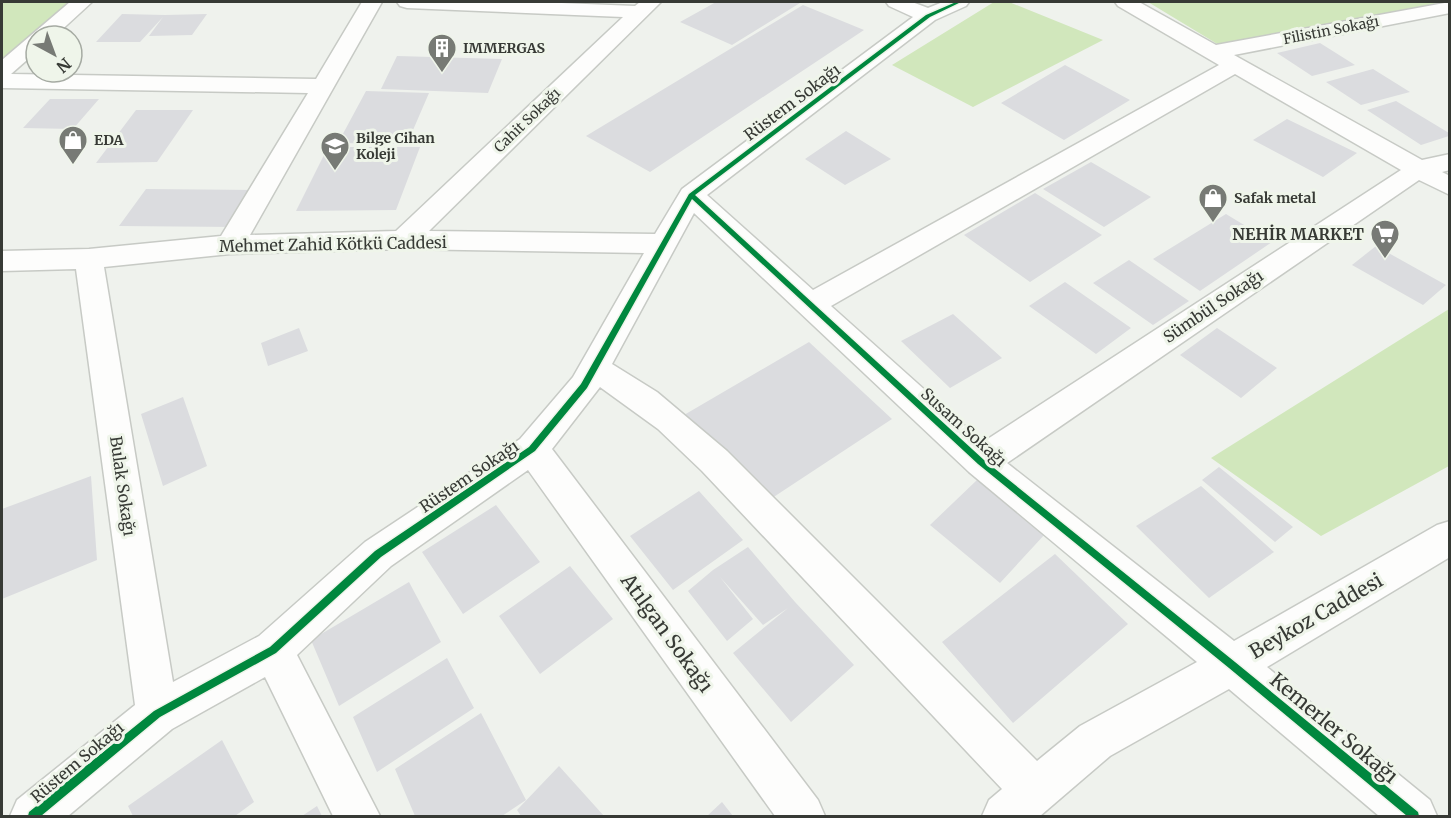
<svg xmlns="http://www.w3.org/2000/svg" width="1451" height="818" font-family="Merriweather,serif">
<rect width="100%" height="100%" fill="#eff2ed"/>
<path fill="#d1e7bc" d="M2,2H76L2,69Z
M994,2H1009L1103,40L973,107L892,65Z
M1148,2H1444L1219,45Z
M1449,309V466L1321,536L1211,458Z"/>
<path fill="#dbdcdf" d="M716,2H797L800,3L732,45L680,22Z
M803,5L864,30L650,172L586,136Z
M122,14L165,15L207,14L192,35L149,36L163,17L140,42H96Z
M1320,43L1355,65L1312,76L1277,53Z
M397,56L502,59L488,93L381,89Z
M1065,65L1130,100L1064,140L1001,103Z
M1373,69L1410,92L1361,105L1326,82Z
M366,91L429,93L407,144L338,143Z
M50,99H99L73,129L23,128Z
M1396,101L1449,133V136L1421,145L1367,110Z
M136,110H193L157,162L96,163Z
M1287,119L1357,153L1323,177L1253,140Z
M846,131L891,159L845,185L805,159Z
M328,147H420L396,210L296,211Z
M1091,162L1151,197L1104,227L1043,189Z
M146,189L258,190L235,227L119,226Z
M1035,193L1102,235L1030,282L964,235Z
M1226,214L1272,242L1200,291L1153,259Z
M1376,246L1446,285L1423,305L1352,265Z
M1129,260L1189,301L1153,325L1093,283Z
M1065,282L1131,328L1096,354L1029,306Z
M953,314L1002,358L950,388L901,341Z
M299,328L308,351L268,366L261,343Z
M1217,328L1277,368L1241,398L1180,355Z
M809,342L892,419L763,504L684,415Z
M183,397L207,466L163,486L141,414Z
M1219,467L1293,527L1275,542L1202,480Z
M91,476L97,560L2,599V509Z
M977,480L1046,533L1000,583L930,525Z
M1201,486L1274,552L1209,598L1136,526Z
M699,491L743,540L673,590L630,536Z
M496,505L540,562L463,614L422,552Z
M748,547L795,602L854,665L791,722L733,653L788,608L763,625L720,577L753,619L727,641L688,591L713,570Z
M1055,554L1128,624L1013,723L942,642Z
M570,566L613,619L540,674L499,616Z
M409,582L441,642L339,706L311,640Z
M447,658L474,708L377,772L353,717Z
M481,713L526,800L502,816H415L395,769Z
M222,740L254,802L235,816H133L128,806Z
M559,766L604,816H521L517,810Z
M722,802L733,816H707Z
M317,806L322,816H302Z"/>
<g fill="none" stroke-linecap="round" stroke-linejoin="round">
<g stroke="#c7cac5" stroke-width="3">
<path id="minor" d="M70,2H92L55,36H36V52L11,74L316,79L362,2H382L250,235L396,231L623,17L407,8L400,6L397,2H537L635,6L640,2H661L429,231L655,234L682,189L913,17L889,6L886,2H912L928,8L943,2H969L966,6L935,20L707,195L813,290L1219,65L1118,6L1115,2H1139L1216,45L1450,2V13L1234,55L1422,160L1450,154V170L1442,172L1450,176V195L1419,180L1007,463L1234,641L1437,525L1450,521V557L1267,667L1430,800L1437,816H1379L1229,689L1110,756L1040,816H982L989,800L1002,789L702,471L658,429L600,387L552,449L818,800L825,816H775L528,470L391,566L297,655L380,816H333L265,677L172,729L68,816H10L17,800L135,705L76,269L2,271V251L89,249L221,236L308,93L2,88V60ZM1235,74L1401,170L983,442L831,306ZM694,213L969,472L1197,662L1080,726L1037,761L727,451L657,392L612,364ZM403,249L644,253L573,377L520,439L365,542L259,636L173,682L104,267L230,254Z"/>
</g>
<use href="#minor" fill="#fdfdfc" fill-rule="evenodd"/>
<g stroke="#eff5ea" stroke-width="3">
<path id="cycleway" d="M956,2H961L930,17L695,195L984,460L1235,662L1418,812L1419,816H1407L1229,668L978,464L692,199L587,388L535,451L381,557L276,653L160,717L41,816H28L29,812L154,711L270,647L375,551L529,447L581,384L689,194L926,15Z"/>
</g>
<use href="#cycleway" fill="#00873e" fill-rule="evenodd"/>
</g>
<defs>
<g id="building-pin" transform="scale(1.5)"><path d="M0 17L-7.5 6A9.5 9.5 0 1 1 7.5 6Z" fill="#777a75" stroke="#eff5ea"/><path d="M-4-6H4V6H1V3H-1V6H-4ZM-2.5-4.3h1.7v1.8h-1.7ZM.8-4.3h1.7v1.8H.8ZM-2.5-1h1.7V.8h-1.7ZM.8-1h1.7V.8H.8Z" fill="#fff"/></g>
<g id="shop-pin" transform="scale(1.5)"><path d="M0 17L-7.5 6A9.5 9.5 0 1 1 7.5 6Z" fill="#777a75" stroke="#eff5ea"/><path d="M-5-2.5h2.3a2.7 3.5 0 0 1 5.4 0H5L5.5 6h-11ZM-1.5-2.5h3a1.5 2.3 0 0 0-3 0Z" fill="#fff"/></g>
<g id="school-pin" transform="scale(1.5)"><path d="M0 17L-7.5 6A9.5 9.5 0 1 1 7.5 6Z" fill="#777a75" stroke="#eff5ea"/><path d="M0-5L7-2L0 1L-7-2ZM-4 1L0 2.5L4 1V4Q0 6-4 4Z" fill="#fff"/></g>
<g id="supermarket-pin" transform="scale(1.5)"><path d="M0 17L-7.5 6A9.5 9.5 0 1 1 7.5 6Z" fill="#777a75" stroke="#eff5ea"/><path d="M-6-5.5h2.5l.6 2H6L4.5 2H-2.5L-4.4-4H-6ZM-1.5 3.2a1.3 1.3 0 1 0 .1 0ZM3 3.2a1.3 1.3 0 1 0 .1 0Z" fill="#fff"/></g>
</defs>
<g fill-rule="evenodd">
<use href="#building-pin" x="442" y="48"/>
<use href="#shop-pin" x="73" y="140"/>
<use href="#school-pin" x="335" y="146"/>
<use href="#shop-pin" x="1213" y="198"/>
<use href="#supermarket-pin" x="1385" y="234"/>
</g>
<g text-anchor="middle" stroke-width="6" stroke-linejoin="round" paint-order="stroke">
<g font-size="14" fill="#373a35" stroke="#eff5ea">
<text transform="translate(1331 30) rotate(-11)" y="5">Filistin Sokağı</text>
<text transform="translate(527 120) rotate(-44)" y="5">Cahit Sokağı</text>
</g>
<g font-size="14" font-weight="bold" fill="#373a35" stroke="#eff5ea" text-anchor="start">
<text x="463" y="53">IMMERGAS</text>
<text x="356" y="143">Bilge Cihan<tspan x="356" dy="16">Koleji</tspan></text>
<text x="94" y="145">EDA</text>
<text x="1234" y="203">Safak metal</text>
</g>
<g font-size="16" fill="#373a35" stroke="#eff5ea">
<text transform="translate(792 102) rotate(-37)" y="6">Rüstem Sokağı</text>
<text transform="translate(333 244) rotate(-1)" y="6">Mehmet Zahid Kötkü Caddesi</text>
<text transform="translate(1213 306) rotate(-34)" y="6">Sümbül Sokağı</text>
<text transform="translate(964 427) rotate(42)" y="6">Susam Sokağı</text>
<text transform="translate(469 476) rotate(-34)" y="6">Rüstem Sokağı</text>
<text transform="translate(123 486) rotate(82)" y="6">Bulak Sokağı</text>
<text transform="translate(77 762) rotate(-40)" y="6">Rüstem Sokağı</text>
</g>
<g font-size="16" font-weight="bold" fill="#373a35" stroke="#eff5ea" text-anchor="end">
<text x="1364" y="240">NEHİR MARKET</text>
</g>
<g font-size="20" fill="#373a35" stroke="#eff5ea">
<text transform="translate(1316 616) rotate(-30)" y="7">Beykoz Caddesi</text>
<text transform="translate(667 633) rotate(54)" y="7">Atılgan Sokağı</text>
<text transform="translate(1334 728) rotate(40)" y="7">Kemerler Sokağı</text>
</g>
</g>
<rect width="1451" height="818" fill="none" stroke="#373a35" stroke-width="6"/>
<g transform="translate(54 54) rotate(139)"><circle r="28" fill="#eff5ea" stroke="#a5aaa2" stroke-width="1.5"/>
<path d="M0-4.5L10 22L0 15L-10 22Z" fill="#777a75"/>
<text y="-9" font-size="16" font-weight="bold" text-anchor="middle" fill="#373a35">N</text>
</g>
</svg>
